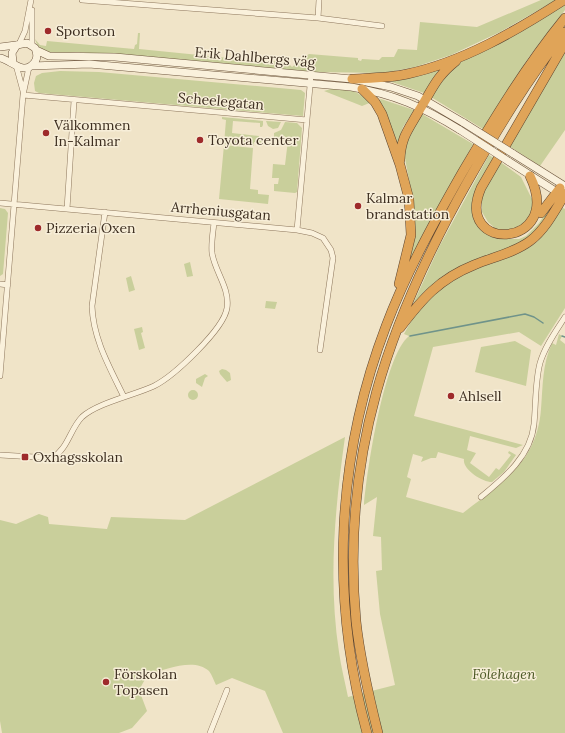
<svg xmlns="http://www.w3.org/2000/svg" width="565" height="733" font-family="Lora,serif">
<rect width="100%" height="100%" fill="#f0e4c8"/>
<path fill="#c9cf9b" d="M541,0H556L500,32L451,55L415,67L384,73L316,72L77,52C64,53 39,57 35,39L40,45L46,46L47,41L134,49L135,45L137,44L138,33H140L139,49L249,60L287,62L292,67L309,54L358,58V60L361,61L362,59L379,60L382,57H394L398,49L417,50L420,22L477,27Z
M565,3V10L529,57L483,129L431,97L436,86L454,66Z
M565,51V130L540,166L509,146Z
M440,68L424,93L386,80Z
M60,71L99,72L301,90L305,93L303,116L39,93L35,91L34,83L36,76L42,73Z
M334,88L354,91L372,102L362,106L324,91Z
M381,99L414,110L403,127L397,146L378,101Z
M422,114L473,144L408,264L412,196L404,153L405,142Z
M222,117L263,121V125L262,127H260V123L233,121L232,133L259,136V139L263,140L265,143L254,142V146L224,144L226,120L222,119Z
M266,121L281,122L278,128L273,129L268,126Z
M285,122L297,123L302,128L297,192L295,193L274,191V184H278L279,178H272L273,164L285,165L288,140L284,136L281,139L274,138V133L281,130Z
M224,145L253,148L250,189L258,190V194L269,195L268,204L219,199Z
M489,155L494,158L476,189L473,204L474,211L489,234L503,239H519L526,236L539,223L553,202L555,203L536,231L523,242L445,275L424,292L413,304L439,247Z
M499,161L521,177L537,209L518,231L497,230L488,222L482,212V194Z
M561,207L565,209V308L541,346L519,332L433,347L414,416L523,445L516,448L470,436L467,450L476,453L470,463L489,477L496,468L499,470L511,455L508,453L509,451L516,455L504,472L492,482C482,482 462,469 464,459L438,452L436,458H431L421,462L423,457L413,454L407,477L411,479L406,497L463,513C501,483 537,463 541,409C543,386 542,365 552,343L556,345L559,334L562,336L560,340L565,344V733H283L265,691L232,678L216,685C214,681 212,675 209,671C194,657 165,670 148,674L139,690L147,711L132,728L119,733H2L0,721V520L16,524L39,514L48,517L49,524L107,529L111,517L185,520L345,437C335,508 328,580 339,652C341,667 345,682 348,697L395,685L380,614L376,571L382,570L381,537L373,536L377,497L364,505C367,470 384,356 409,336L404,334C420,304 442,280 475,268C493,261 513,256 530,247L538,241Z
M0,208L5,209L8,213L3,274L0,276Z
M190,262L193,276L187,277L184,264Z
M131,276L135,290L129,292L126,278Z
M266,301L277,302L275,309L265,308Z
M142,327L143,332L141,333L145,348L139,350L134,329Z
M515,341L531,350L526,386L475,372L481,347Z
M222,369L226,370L230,373L231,380L227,382L220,374L219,371Z
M205,374L208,376L205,378L202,387L196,383V379Z
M188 395a5 5 0 1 1 10 0a5 5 0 1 1-10 0Z"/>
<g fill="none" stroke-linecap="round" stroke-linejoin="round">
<path stroke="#6f938a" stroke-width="1.5" d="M410,336L525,314L534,317L543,323
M562,336L565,337"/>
<g stroke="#8d765c" stroke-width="6">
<path id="minor" d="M82,0L318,18L382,26
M318,18L319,0
M19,44L25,31L31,0
M32,45V10
M16,65L23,91
M23,95L307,120
M0,203L297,230L312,233L323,238L331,250L333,258L320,350
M67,209L74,101
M105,212L92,306C93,339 110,368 124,397
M297,230L311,75
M0,284L8,285
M0,376L23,95L29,67
M0,455L52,458C68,449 70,429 82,417C97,403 135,395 154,386C174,376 224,329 227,308C230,288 215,272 212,253C211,243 213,232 214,223
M481,497C504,478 531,456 534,424C536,404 535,382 540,363C545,346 556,331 565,317
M210,733L227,690"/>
</g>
<g stroke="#6f573f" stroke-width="8">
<path id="secondary" d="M0,47L16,45
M36,50L49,56L115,57L352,79L391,87L418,96L464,123
M0,58C11,60 24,76 34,63C38,59 37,53 35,48L27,43L17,45L12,53L13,62
M31,66L89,64L351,87C394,94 423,107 460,130
M512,153L565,186
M508,161L560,194"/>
</g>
<g stroke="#5b4430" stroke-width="10">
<path id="motorway" d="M352,79C370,78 389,78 407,74C463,62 516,31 564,0
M362,89L375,102L382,114L400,165L409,199L411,235L399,284
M400,160C401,136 409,129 420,109C433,88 436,77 456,61
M530,176C565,249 453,254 481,188L565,43
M541,213L560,188
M400,328C422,299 439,279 474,265C493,257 514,253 530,241C545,230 556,209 565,194
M367,733C330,598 336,457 386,326C406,273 434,222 462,173C493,120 526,66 565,18
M378,733C369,697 360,659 356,621C341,457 388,322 468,181C497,130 528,78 565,32"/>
</g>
<use href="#minor" stroke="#faf1dc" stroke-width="5"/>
<use href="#secondary" stroke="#faf1dc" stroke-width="7"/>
<use href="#motorway" stroke="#e0a458" stroke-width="9"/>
<g stroke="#6f573f" stroke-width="8" stroke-linecap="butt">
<path id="secondary-bridge" d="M464,123L512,153
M460,130L508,161"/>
</g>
<use href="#secondary-bridge" stroke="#faf1dc" stroke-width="7"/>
</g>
<g fill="#9e2a2b" stroke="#f7eed8" stroke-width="1.5">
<circle cx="48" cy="31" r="4"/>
<circle cx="46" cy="133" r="4"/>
<circle cx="200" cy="140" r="4"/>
<circle cx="358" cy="206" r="4"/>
<circle cx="38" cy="228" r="4"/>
<circle cx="451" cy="396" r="4"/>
<rect x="21" y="453" width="8" height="8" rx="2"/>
<circle cx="106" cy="682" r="4"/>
</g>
<g text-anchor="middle" stroke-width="3" stroke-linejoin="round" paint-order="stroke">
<g font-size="14" fill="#3d2e20" stroke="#f7eed8" text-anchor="start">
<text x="56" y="36">Sportson</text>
<text x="54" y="130">Välkommen<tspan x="54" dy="16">In-Kalmar</tspan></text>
<text x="208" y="145">Toyota center</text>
<text x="366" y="203">Kalmar<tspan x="366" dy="16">brandstation</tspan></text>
<text x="46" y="233">Pizzeria Oxen</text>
<text x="459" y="401">Ahlsell</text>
<text x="33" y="462">Oxhagsskolan</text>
<text x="114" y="679">Förskolan<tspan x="114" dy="16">Topasen</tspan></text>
</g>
<g font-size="14" fill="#3d2e20" stroke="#f7eed8">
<text transform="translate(255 57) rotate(5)" y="5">Erik Dahlbergs väg</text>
<text transform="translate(221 101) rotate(5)" y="5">Scheelegatan</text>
<text transform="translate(221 211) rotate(5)" y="5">Arrheniusgatan</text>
</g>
<g font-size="14" font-style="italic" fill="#4d5a26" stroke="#f7eed8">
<text x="504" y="679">Fölehagen</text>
</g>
</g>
</svg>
